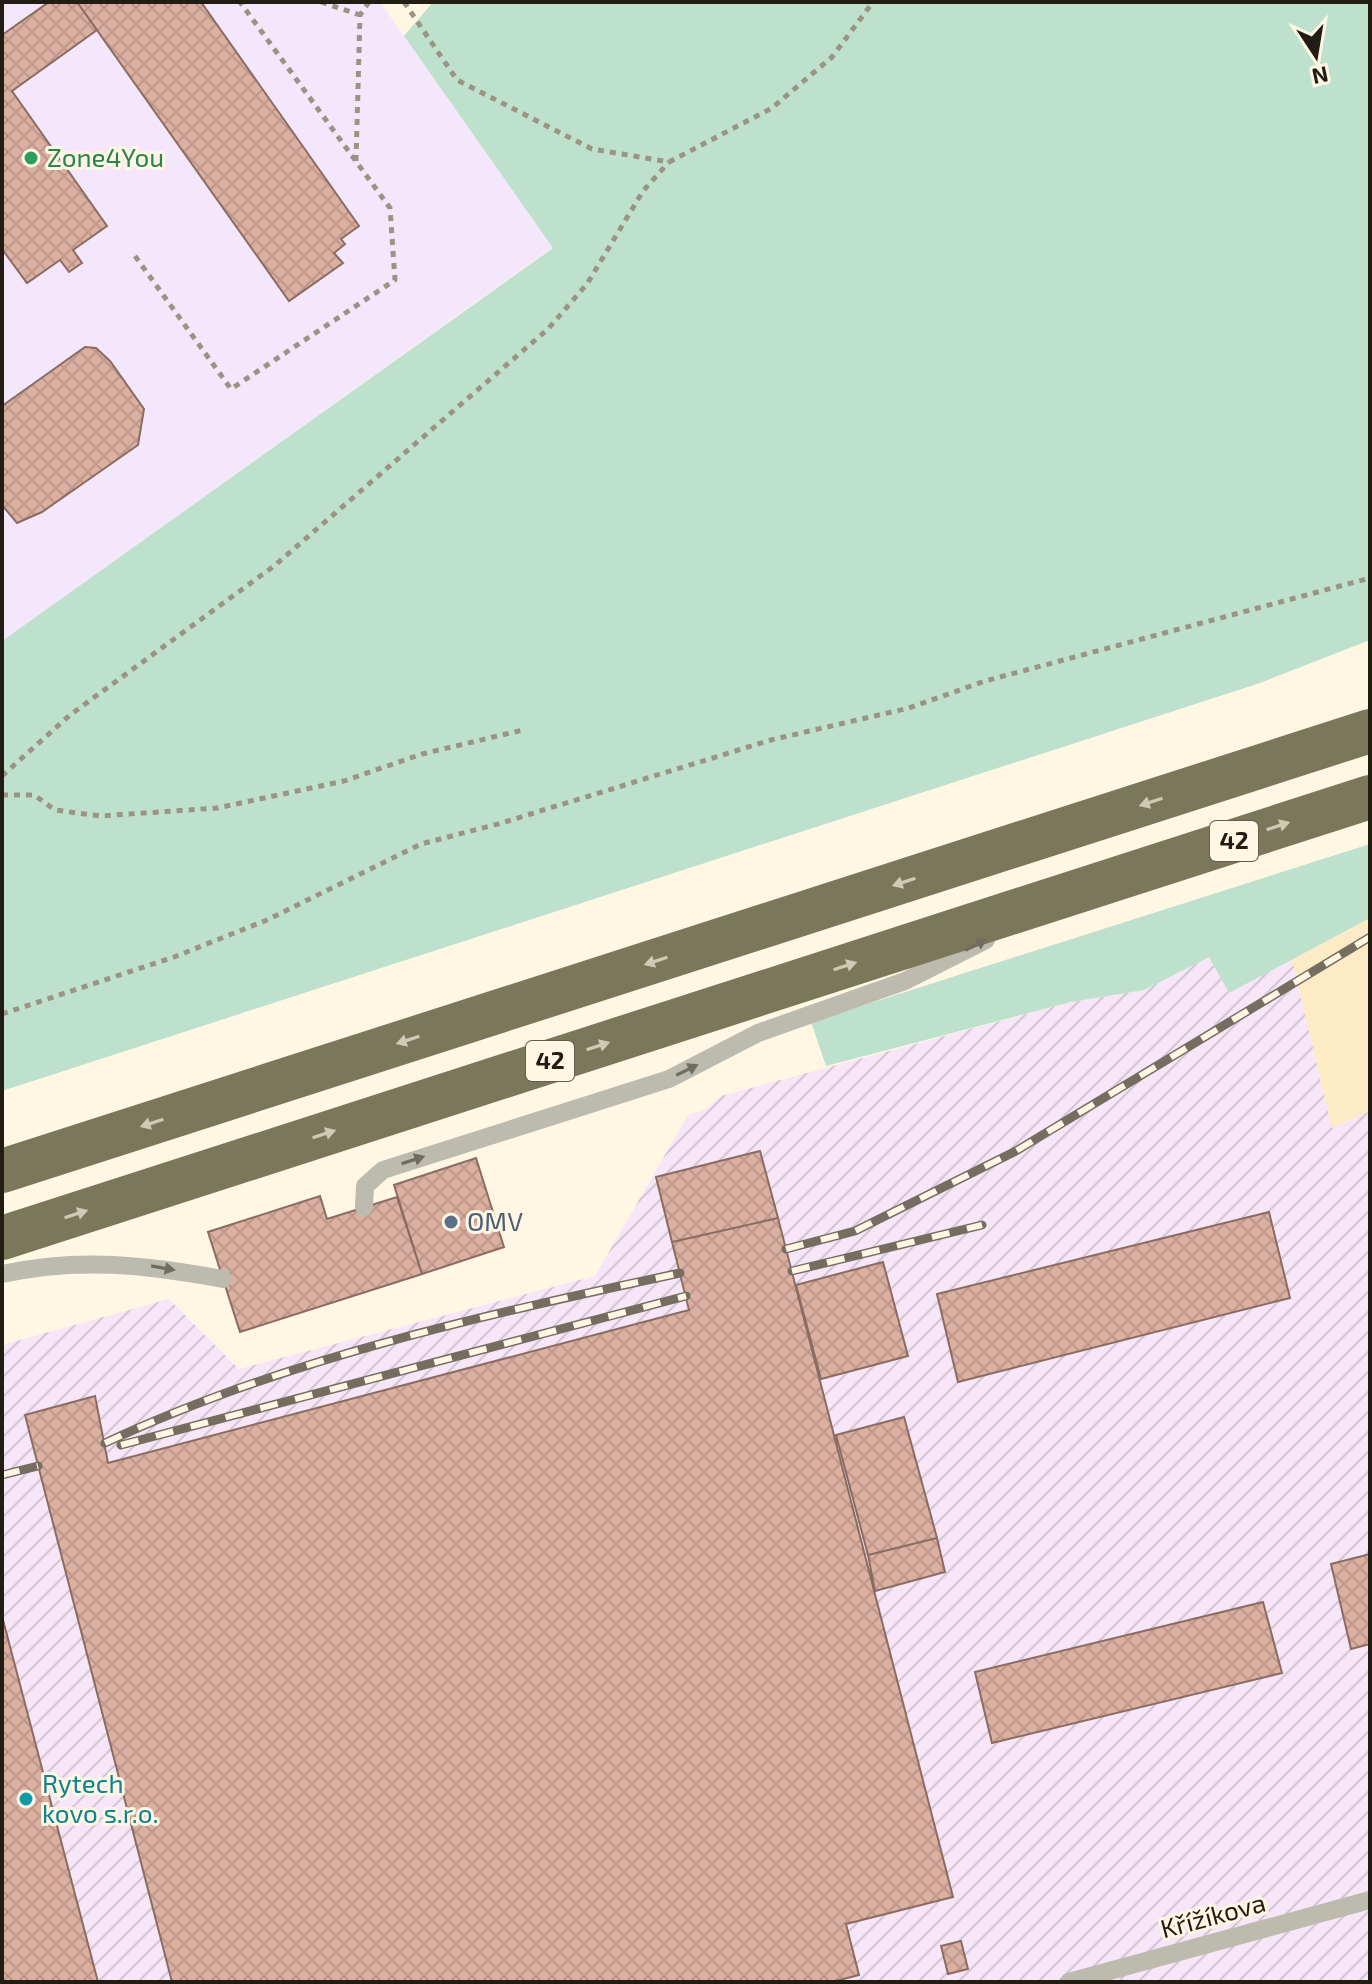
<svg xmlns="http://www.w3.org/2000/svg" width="1372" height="1984" font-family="'Exo 2',sans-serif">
<defs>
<pattern id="industrial-furrows" width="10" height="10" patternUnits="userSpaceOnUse" patternTransform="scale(2)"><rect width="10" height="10" fill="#f7e6f8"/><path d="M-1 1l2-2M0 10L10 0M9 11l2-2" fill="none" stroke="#d3c5d4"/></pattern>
<pattern id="building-cross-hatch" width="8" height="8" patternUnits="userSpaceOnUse" patternTransform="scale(2)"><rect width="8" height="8" fill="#dcb0a1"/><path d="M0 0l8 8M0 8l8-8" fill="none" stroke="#bc978a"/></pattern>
</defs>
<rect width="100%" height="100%" fill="#fff6e4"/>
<path fill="#f4e7fc" d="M2,2H380L553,247L2,641Z"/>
<path fill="url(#industrial-furrows)" d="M1209,957L1229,993L1292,959L1332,1128L1370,1111V1982H2V1345L169,1299L239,1369L595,1276L688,1115L705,1110L721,1096L1071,1002L1144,990Z"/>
<path fill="#fdebc6" d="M1370,918V1111L1332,1128L1292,959Z"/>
<path fill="#bee1cd" d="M433,2H1370V640L1260,683L2,1091V641L553,248L404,36Z
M1370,844V918L1229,993L1209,957L1144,990L1071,1002L826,1066L811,1022Z"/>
<path fill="url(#building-cross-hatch)" stroke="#8a6c62" stroke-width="2" d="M49,2H77L97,30L12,91L107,226L73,250L82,263L69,272L60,260L27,283L2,249V35Z
M77,2H201L359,226L341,239L345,244L334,253L343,263L289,301Z
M85,347L96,348L110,361L144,409L138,445L42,512L17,523L2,505V406Z
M760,1151L778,1218L672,1242L656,1177Z
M476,1158L504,1247L422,1274L394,1185Z
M320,1196L327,1219L397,1197L422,1274L240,1332L208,1232Z
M1269,1212L1290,1298L958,1382L937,1294Z
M778,1218L953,1897L846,1924L859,1975L832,1982H172L25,1415L95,1396L108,1463L689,1310L672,1242Z
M883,1262L908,1356L821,1379L796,1285Z
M904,1417L937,1538L868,1555L836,1435Z
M937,1538L945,1572L875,1591L868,1555Z
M1370,1554V1644L1351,1649L1331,1564Z
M1263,1602L1282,1673L992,1743L975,1672Z
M2,1616L98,1982H2Z
M961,1941L968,1969L948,1974L941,1946Z"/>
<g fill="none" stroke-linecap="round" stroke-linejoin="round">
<path stroke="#9b9485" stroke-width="5" stroke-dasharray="6 6" stroke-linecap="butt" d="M321,2L360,15
M404,2L457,80L592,149L669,162L772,108L832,57L873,2
M356,161L360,15L369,2
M135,256L231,389L395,280L390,208L240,2
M2,776L70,715L274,566L548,329L587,284L643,191L669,162
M2,795H34L55,810L100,816L217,808L344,781L422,754L523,730
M2,1014L174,957L267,920L421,844L498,824L771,740L909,708L985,681L1370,578"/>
<path stroke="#bcbbad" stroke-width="18" d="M364,1207L365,1186L383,1170L669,1079L758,1033L905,981L986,940
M2,1274C79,1257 147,1265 223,1279
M1069,1982L1370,1900"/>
<path stroke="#7a775a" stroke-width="44" d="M2,1171L1370,731
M2,1238L1370,797"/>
<g stroke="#746d60" stroke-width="9">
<path id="rail" d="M786,1249L855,1231L1016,1151L1370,937
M792,1271L982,1225
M105,1443C283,1359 488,1314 680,1273
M121,1445L686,1296
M2,1475L38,1466"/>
</g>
<use href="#rail" stroke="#fff6e4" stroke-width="6" stroke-dasharray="18" stroke-linecap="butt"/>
</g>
<defs><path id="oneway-solid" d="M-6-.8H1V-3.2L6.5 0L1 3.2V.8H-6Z" transform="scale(2)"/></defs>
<g fill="#d0cab4">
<use href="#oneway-solid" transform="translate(1151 802) rotate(162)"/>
<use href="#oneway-solid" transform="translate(1278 826) rotate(-18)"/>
<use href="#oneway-solid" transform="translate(904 882) rotate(162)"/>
<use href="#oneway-solid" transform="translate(656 961) rotate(162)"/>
<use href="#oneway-solid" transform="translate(845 966) rotate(-18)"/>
<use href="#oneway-solid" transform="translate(408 1040) rotate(162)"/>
<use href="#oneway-solid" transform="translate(598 1046) rotate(-18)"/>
<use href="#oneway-solid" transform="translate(152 1123) rotate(162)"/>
<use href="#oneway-solid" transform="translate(324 1134) rotate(-18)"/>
<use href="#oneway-solid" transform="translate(76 1214) rotate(-18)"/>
</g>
<g fill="#6f6c60">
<use href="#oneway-solid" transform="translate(976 945) rotate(-27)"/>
<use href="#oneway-solid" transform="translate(687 1070) rotate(-26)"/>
<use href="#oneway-solid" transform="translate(413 1160) rotate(-18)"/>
<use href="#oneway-solid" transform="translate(163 1268) rotate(10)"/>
</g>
<circle fill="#2e9e5b" stroke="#fff6e4" stroke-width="3" cx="31" cy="158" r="8"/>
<circle fill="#5c6f8a" stroke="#fff6e4" stroke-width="3" cx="451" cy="1222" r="8"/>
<circle fill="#0f9aa8" stroke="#fff6e4" stroke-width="3" cx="26" cy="1799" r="8"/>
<g text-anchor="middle" stroke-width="6" stroke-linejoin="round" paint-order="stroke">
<g fill="#fff6e4" stroke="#645e51" stroke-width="2">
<rect x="1210" y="821" width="48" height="40" rx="6"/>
<rect x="526" y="1041" width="48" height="40" rx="6"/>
</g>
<g font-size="24" font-weight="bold" fill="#221d12">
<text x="1234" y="849">42</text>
<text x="550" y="1069">42</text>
</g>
<g font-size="26" fill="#27864d" stroke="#fff6e4" text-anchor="start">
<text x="47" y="167">Zone4You</text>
</g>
<g font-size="26" fill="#4e5e75" stroke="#fff6e4" text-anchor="start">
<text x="467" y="1231">OMV</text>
</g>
<g font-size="26" fill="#0d838f" stroke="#fff6e4" text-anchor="start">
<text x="42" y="1793">Rytech<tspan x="42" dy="30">kovo s.r.o.</tspan></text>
</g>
<g font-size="26" fill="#221d12" stroke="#fff6e4">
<text transform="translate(1213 1916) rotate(-15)" y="9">Křížíkova</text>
</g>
</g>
<rect width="1372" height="1984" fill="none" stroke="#221d12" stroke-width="8"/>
<g transform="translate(1316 56) rotate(168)" stroke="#fff6e4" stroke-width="6" paint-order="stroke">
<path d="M0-6L14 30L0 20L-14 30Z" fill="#221d12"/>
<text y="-12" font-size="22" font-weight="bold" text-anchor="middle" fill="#221d12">N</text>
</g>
</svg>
